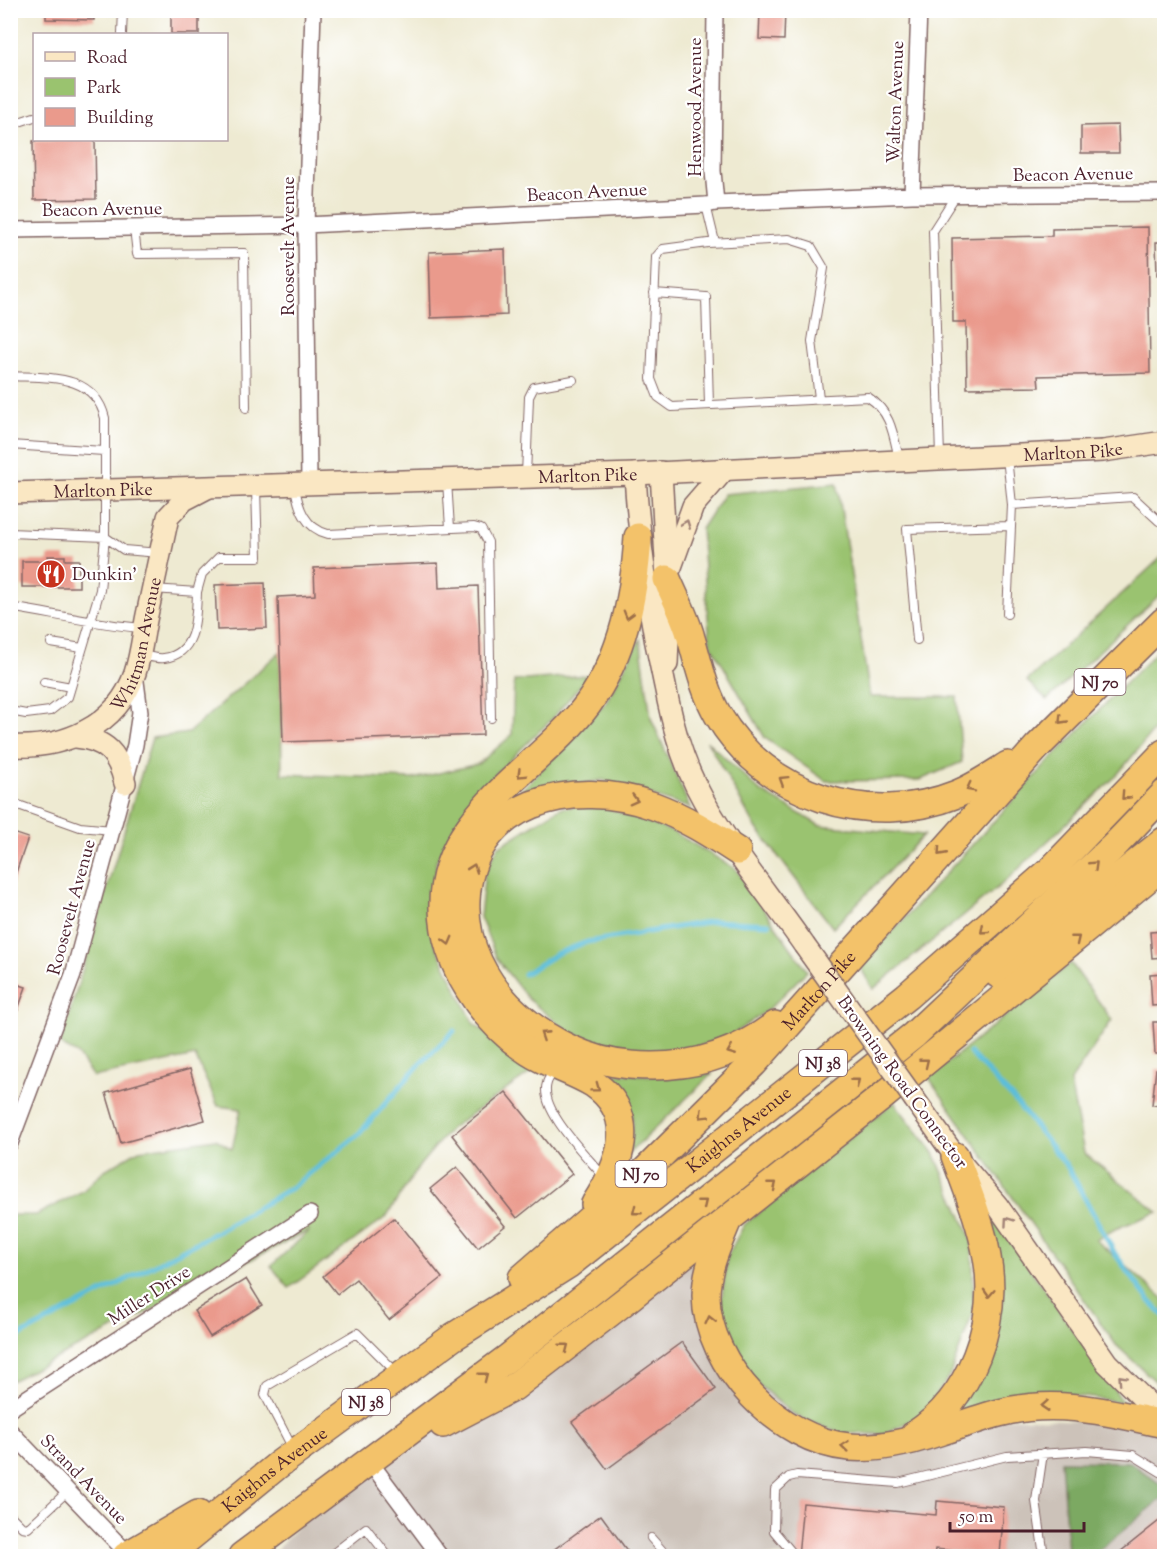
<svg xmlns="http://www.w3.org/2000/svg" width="1175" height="1567" font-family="'Sorts Mill Goudy',serif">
<rect width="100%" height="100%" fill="#fff"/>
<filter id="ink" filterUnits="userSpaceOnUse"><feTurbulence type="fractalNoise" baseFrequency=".0167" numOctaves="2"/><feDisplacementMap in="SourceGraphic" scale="12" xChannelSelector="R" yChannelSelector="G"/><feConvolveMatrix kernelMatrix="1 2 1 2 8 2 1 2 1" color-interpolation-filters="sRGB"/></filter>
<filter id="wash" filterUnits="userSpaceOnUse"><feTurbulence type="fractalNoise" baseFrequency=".008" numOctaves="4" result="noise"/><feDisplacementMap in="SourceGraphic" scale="24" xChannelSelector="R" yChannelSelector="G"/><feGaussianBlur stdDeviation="1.35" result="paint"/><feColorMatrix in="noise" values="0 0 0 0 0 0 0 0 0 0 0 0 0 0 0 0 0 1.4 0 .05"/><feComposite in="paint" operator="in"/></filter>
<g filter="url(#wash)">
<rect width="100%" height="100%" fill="#eeead2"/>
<path fill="#ccc2b9" d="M717,1247V1343L823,1442L984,1417L1164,1424V1556H271L326,1495Z"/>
<path fill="#9ac36f" stroke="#72714d" stroke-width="1.5" d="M837,483L870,697H957L962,762L920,780L826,781L765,738L710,643L701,529L724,494Z
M1164,555V591L1047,700L1027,681Z
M640,639L651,718L690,808L603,780L517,795L606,702Z
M1164,644V718L1116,776L1007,880L873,989L860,967L1050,760Z
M280,652L282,774L413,779L478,764L512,735L514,681L589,675L552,719L482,787L436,861L435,944L474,1024L536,1069L450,1129L420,1165L386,1217L289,1288L271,1266L310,1230L11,1381V1215H36L83,1191L103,1171L139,1150L216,1139L232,1149L241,1109L218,1106L195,1056L93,1077L77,1054L60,1045L152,738L188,733Z
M707,741L760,791L819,825L924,835L833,928L755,826Z
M596,804L673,832L736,869L807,971L769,1009L730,1036L679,1053L628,1051L570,1033L528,999L497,959L480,917L485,872L498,847L560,808Z
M1071,963L1112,1020L1070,1082L1084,1153L1158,1212L1115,1229L1096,1240L1164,1299V1389L1116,1345L929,1078Z
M596,1072L669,1077L712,1074L629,1153C638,1107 632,1101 596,1072Z
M894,1102L934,1153L972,1240L974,1310L950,1375L923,1415L883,1434L839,1433L794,1415L750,1377L720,1314L727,1257L744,1225Z
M991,1213L1123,1402L1039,1391L954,1414L992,1352L1001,1274Z"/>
<path fill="#7ba962" stroke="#626446" stroke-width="1.5" d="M1061,1461L1130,1462L1164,1487V1497L1092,1556L1068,1551Z"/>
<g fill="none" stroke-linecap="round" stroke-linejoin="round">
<path stroke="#5cbeda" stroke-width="5" d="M524,974L558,953L587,942L714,921L769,924
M970,1053L1015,1101L1069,1169L1115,1254L1148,1299L1164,1316
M10,1341L213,1234L291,1188L358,1135L418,1066L454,1031"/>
</g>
<g id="blocks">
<path fill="#ea9a8c" d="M46,10H94V20L46,19Z
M171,10H199V34H171Z
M760,10H785L784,40L759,39Z
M1118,125L1119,153H1081V126Z
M95,140L96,199L34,200L33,141Z
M1148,227L1150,373L1038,376L1039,387L967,388L966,322H953L952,238L1052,236V229Z
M1156,242H1164V274L1157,275Z
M505,249L507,315L431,318L429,252Z
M48,556H65V560H79V587H22V561H48Z
M438,563L439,588L478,586L483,735L283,742L278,597L315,595L314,568Z
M265,583L267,628L217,630L215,585Z
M10,832L28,838L11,887H10Z
M1164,931V957L1152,958L1150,932Z
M1164,973V1005L1152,1006L1150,974Z
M10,982L26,987L11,1029H10Z
M1153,1022H1164V1054H1155Z
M190,1069L205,1120L121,1143L106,1093Z
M1156,1069H1164V1104L1152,1105Z
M506,1092L572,1174L517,1218L452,1135Z
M457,1167L505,1226L478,1248L430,1189Z
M394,1218L442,1278L389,1320L356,1279L337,1294L323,1276Z
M246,1279L262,1305L210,1337L194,1311Z
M682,1342L716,1389L607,1469L572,1422Z
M937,1501L1004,1507L1000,1555L935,1549L934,1556H798L803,1503L936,1515Z
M601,1515L631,1556H545Z
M1164,1517V1556H1115Z"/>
</g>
</g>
<g filter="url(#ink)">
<use href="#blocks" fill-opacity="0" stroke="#836665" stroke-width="1.5"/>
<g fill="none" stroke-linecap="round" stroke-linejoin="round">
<g stroke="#836665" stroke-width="10">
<path id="lane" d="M122,34L123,10
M10,125L34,117
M706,205L715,242
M134,228L137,254L244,253L246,408
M654,293L706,297L709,405
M10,376C48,378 94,373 105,418V537L100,590L68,697L50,711L26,714L10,711
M819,398L812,341L824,268L811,246L789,239L708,243L663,249L656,257L651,379L658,397L672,407L868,397C891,412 893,433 899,459
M10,445L104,451
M940,457L933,231L956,195
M1007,457L1012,505L1007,614
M526,476L529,397L534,387L573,380
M447,481L450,528
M295,486C298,508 305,528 328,534L474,527L481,529L488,542L491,718
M1012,505L1133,497L1159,521
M10,533L105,537L124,550L159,553
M197,592L202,574L219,557H258L256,488
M10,609L16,608C58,615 100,625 143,628
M917,640L907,529L1011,526
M51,643L82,648
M140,655C147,656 157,659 164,658C197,654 196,617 197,592L153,589
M44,682L71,687
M10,802L80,827L112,830
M554,1070C552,1074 548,1079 547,1083C538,1110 589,1158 605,1178
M293,1449L265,1395L267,1386L357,1333L396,1372
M1043,1453L1036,1501L1044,1556
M10,1515L22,1527L28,1528L69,1490
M651,1538L667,1556
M330,1556L366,1528L388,1556
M795,1556L774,1531L775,1490L789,1477L797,1475L898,1483L1007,1456L1087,1451L1133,1455L1164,1474"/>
</g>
<g stroke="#836665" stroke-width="18">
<path id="street" d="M715,10L713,171L716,203
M912,195L919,10
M10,230L306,225L706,205L716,203L912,195L1164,193
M309,482L306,225L313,10
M10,1143L73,975L135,745L140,712L135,674
M10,1409L310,1214
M10,1431L129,1555
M370,1462L440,1556"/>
</g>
<g stroke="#836665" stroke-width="24">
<g id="secondary">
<path d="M661,472L669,613L667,664"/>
<path d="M635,474C639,545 649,616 665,686C672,721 680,754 696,786C724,842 768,893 804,945"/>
<path id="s1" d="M10,493L635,474L1103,451L1164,442"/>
<path d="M671,567L693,506L725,469"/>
<path d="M76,737C106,740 118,753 125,783"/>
<path id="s2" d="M10,746C63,749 117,727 135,673C141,655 143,634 147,615C154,582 161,549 168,517L184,500L207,488"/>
<path d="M915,1100L955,1156L997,1205L1107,1363L1164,1419"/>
</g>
</g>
<g stroke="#836665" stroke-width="30">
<g id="highway">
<path d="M667,579C675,598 686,618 691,638C699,665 704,691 718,715C766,797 870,829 957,794C975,787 992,775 1008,765"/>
<path d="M737,851C711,834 684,817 654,806C574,777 470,800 466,901C462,988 550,1058 630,1065C683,1070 732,1057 775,1025"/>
<path d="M998,974L1164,841"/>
<path d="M595,1204C619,1167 641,1116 594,1084C573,1071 549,1065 529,1052C483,1022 444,964 443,909C440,815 539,770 588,704C624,654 634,596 638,537"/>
<path d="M727,1222C717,1246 706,1270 706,1296C707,1366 780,1441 849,1447C902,1451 949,1426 999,1413C1056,1398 1108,1412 1164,1424"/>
<path id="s3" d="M522,1278L644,1172L754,1063L1037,747L1164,621"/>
<path d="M443,1424L514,1387L625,1301L882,1097L1164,865"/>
<path d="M914,1435C971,1398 999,1322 987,1257C981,1222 967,1189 955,1156"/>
<path d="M126,1556L198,1514"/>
<path id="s4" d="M167,1556L278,1465L453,1337L569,1264L907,996L1051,870L1164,753"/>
<path d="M242,1556L509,1357L914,1035L1114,846L1164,794"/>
</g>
</g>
<use href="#lane" stroke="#fff" stroke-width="8"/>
<use href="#street" stroke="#fff" stroke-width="15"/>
<use href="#secondary" stroke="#fae7c3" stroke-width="21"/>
<use href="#highway" stroke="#f3c26a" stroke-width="27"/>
<g stroke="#836665" stroke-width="24" stroke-linecap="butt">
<path id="secondary-bridge" d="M804,945L915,1100"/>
</g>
<use href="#secondary-bridge" stroke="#fae7c3" stroke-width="21"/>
</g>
<defs><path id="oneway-chevron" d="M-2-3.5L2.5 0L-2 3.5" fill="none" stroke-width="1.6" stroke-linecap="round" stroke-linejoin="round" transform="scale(1.5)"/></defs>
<g stroke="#a28377">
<use href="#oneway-chevron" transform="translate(686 524) rotate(-69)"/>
<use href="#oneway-chevron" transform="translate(1008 1221) rotate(-125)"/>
<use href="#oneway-chevron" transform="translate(1122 1379) rotate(-133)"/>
</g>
<g stroke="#9e704a">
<use href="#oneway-chevron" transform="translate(628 615) rotate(106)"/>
<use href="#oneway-chevron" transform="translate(1062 720) rotate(134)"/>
<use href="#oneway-chevron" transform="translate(521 774) rotate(136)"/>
<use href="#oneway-chevron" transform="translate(783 780) rotate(-148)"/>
<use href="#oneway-chevron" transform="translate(970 788) rotate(153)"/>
<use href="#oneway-chevron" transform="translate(1125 796) rotate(133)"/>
<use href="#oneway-chevron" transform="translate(634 800) rotate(15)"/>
<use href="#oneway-chevron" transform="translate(941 852) rotate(132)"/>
<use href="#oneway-chevron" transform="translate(1094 865) rotate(-44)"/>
<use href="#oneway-chevron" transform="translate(473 868) rotate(-71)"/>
<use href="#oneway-chevron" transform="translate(984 930) rotate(139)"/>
<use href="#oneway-chevron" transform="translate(1076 939) rotate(-39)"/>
<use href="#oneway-chevron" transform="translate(448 941) rotate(75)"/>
<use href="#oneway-chevron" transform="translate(544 1035) rotate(-147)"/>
<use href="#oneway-chevron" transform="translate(731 1051) rotate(158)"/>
<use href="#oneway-chevron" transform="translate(925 1062) rotate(-39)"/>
<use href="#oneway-chevron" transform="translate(856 1082) rotate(-39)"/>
<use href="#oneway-chevron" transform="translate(596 1088) rotate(37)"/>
<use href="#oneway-chevron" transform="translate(703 1115) rotate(135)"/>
<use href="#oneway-chevron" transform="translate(773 1185) rotate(-39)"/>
<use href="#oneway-chevron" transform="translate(703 1203) rotate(-39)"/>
<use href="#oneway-chevron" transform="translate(636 1211) rotate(142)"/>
<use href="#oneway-chevron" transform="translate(989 1293) rotate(93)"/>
<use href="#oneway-chevron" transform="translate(710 1320) rotate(-103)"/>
<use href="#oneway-chevron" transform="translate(565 1347) rotate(-38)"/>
<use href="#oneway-chevron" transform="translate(484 1376) rotate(-38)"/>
<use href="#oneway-chevron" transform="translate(1045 1406) rotate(176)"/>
<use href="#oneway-chevron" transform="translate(845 1446) rotate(-174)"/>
</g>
</g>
<defs>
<g id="restaurant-disc" transform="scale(1.5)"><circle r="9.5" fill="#c8321e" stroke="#fff"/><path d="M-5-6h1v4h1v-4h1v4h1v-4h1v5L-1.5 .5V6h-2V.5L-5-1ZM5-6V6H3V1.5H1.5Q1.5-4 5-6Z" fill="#fff"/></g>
</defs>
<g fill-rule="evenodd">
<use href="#restaurant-disc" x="51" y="574"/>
</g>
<g text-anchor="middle" stroke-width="4.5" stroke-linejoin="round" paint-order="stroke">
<g fill="#fff" stroke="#80626b" stroke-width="1.5">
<rect x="1074.5" y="669" width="51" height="26" rx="4.5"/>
<rect x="799" y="1050" width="48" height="26" rx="4.5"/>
<rect x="615.5" y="1161" width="51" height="26" rx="4.5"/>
<rect x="342" y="1389" width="48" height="26" rx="4.5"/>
</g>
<g font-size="16" font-weight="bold" fill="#4a1f2b">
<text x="1100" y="688">NJ 70</text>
<text x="823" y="1069">NJ 38</text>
<text x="641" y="1180">NJ 70</text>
<text x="366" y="1408">NJ 38</text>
</g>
<g font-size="18" fill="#4a1f2b" stroke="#fff">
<text transform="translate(895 102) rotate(-88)" y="6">Walton Avenue</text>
<text transform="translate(695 107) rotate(-90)" y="6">Henwood Avenue</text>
<text transform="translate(1073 174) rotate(-1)" y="6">Beacon Avenue</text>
<text transform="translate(587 192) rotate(-3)" y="6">Beacon Avenue</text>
<text transform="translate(102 209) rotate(-1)" y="6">Beacon Avenue</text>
<text transform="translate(288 246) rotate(-90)" y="6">Roosevelt Avenue</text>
<text dy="6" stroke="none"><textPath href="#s1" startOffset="1064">Marlton Pike</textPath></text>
<text dy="6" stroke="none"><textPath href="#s1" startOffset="578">Marlton Pike</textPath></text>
<text dy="6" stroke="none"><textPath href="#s1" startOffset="93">Marlton Pike</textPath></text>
<text dy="6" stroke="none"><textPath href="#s2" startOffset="184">Whitman Avenue</textPath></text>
<text transform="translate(71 907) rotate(-75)" y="6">Roosevelt Avenue</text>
<text dy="6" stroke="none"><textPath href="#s3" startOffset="414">Marlton Pike</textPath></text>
<text transform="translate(903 1082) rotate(54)" y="6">Browning Road Connector</text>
<text dy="6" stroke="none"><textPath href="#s4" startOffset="714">Kaighns Avenue</textPath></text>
<text transform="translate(149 1295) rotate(-33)" y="6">Miller Drive</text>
<text dy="6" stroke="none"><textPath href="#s4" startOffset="138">Kaighns Avenue</textPath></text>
<text transform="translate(84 1479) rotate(46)" y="6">Strand Avenue</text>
</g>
<g font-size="18" fill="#4a1f2b" stroke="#fff" text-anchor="start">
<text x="72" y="580">Dunkin'</text>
</g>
</g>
<rect width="1175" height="1567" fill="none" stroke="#fff" stroke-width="36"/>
<rect x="33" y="33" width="195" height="108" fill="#ffffff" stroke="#b7a5aa" stroke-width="1.5"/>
<rect x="45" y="52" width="30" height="9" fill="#fae7c3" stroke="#b7a5aa" stroke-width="1.5"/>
<text x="87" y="63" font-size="18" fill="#4a1f2b">Road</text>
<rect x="45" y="78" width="30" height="18" fill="#9ac36f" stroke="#b7a5aa" stroke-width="1.5"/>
<text x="87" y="93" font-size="18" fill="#4a1f2b">Park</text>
<rect x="45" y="108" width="30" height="18" fill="#ea9a8c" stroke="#b7a5aa" stroke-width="1.5"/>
<text x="87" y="123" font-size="18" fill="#4a1f2b">Building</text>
<path d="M950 1522v9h134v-9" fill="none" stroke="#4a1f2b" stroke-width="3"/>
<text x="959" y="1522" font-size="18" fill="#4a1f2b" stroke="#ffffff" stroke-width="4.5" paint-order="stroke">50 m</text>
</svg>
